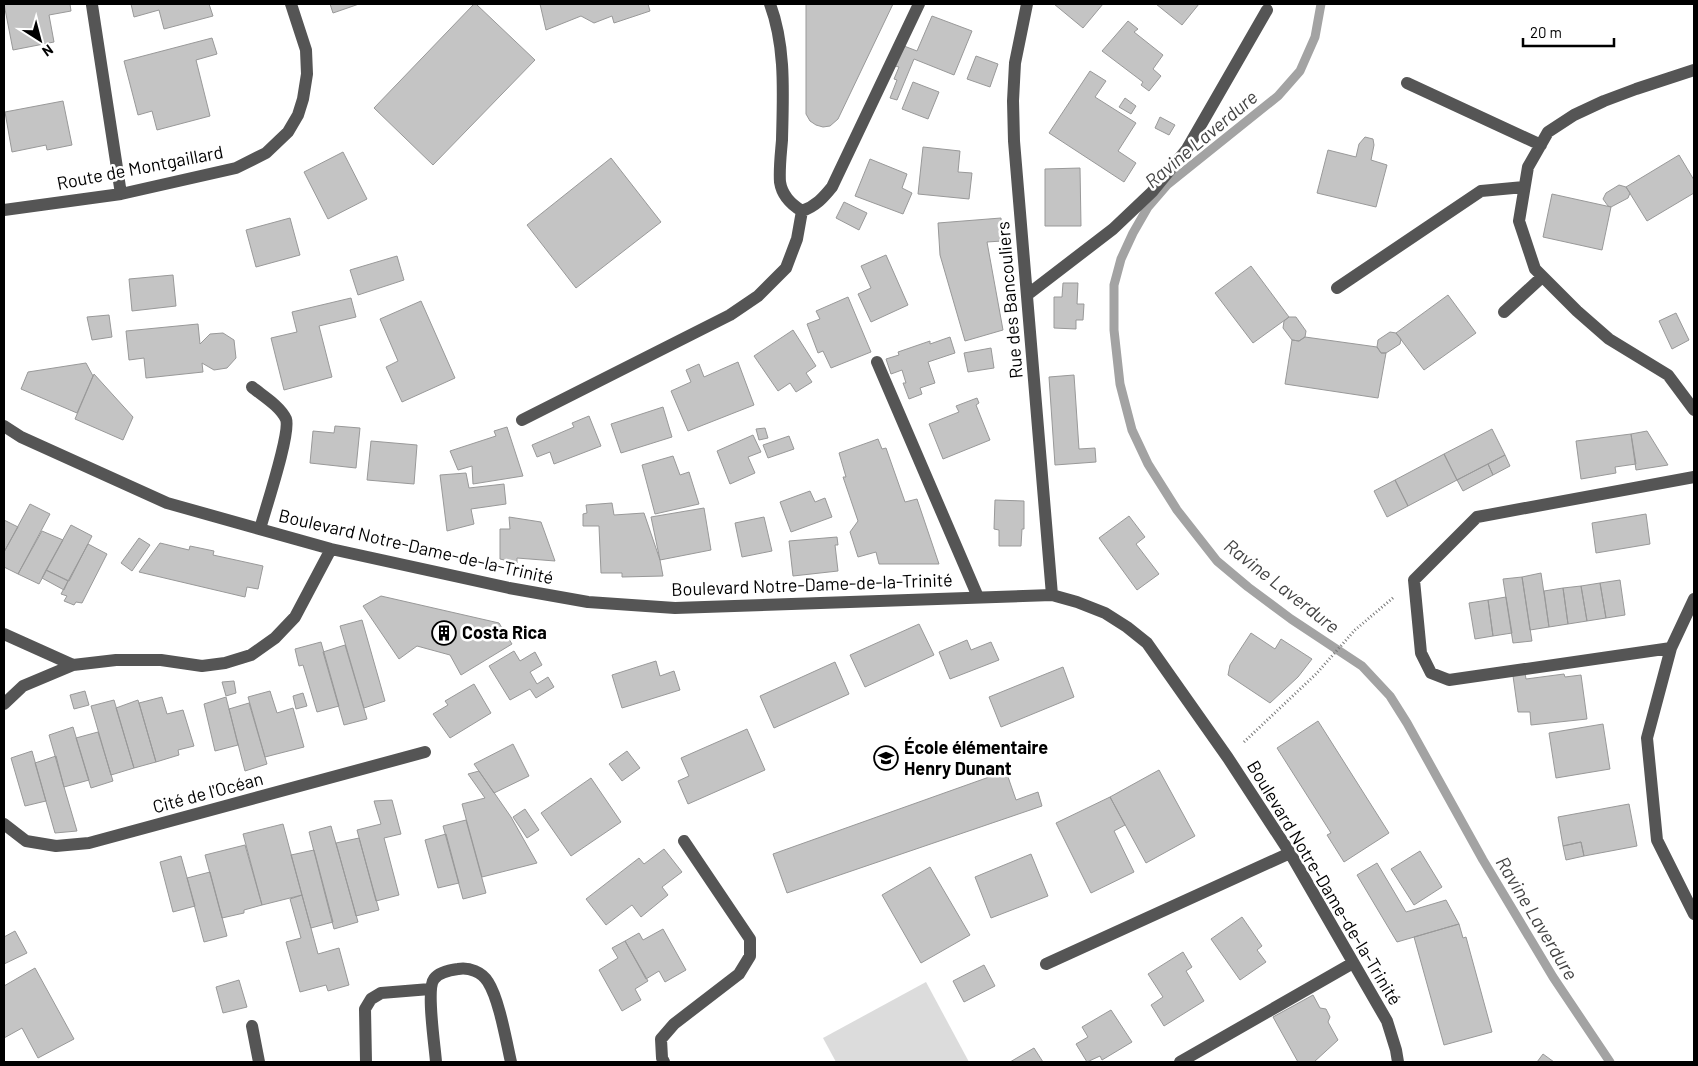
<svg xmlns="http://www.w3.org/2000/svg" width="1698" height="1066" font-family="Barlow,sans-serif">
<rect width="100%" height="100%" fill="#fff"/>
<path fill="#dcdcdc" d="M926,982L969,1062H836L823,1038Z"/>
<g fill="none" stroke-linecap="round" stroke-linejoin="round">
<path stroke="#a3a3a3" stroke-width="9" d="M1321,4L1315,37L1300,71L1278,96L1167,185L1148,207L1133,233L1121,259L1114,285V330L1120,384L1132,430L1148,464L1177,510L1217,561L1248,587L1291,619L1362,666L1390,696L1407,723L1483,860L1553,977L1610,1062"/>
</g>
<path fill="#c4c4c4" stroke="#999" d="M4,4H70L71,11L49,15L54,42L13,50Z
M131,4H209L213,16L164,29L159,10L134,17Z
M330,4H359L333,13Z
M474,4H476L535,60L433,165L374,108Z
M540,4H648L650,11L614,23L612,16L594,23L581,16L546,30Z
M806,4H893L838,119L830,126L823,127L816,125L810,121L806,114Z
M1054,4H1103L1083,28Z
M1156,4H1199L1182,25Z
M932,16L972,31L954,75L914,59L897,100L890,98L897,80L894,79L899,67L895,66L904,46L917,51Z
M1128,21L1138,29L1134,32L1163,55L1153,69L1161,76L1149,91L1141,85L1143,82L1102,51Z
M212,38L217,54L196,60L210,116L157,130L152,111L138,115L124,61Z
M976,56L998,64L990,87L967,79Z
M1090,71L1106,81L1095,97L1136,123L1118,151L1136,163L1124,182L1049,133Z
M913,82L939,92L928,119L902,109Z
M1125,98L1136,106L1131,114L1119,107Z
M63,101L72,145L47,150L46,145L12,152L5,112Z
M1160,117L1175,125L1169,135L1155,128Z
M1365,137L1373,139L1374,145L1371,160L1387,165L1376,207L1317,193L1328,150L1356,157L1359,144Z
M923,147L960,151L958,172L972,173L969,199L918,194Z
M343,152L367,199L328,219L304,172Z
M1679,155L1694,180V193L1647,221L1626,187Z
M611,158L661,222L576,288L527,225Z
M870,159L907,174L902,188L912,193L903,214L855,196Z
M1080,168L1081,226H1045V169Z
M1619,185L1626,187L1630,193L1628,198L1611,207L1608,206L1603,199L1606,193Z
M1552,194L1611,207L1602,250L1543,237Z
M844,202L867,213L859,230L836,218Z
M290,218L300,255L256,267L246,230Z
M1001,218L1002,241L987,242L1003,330L965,341L940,255L938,223Z
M886,255L908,305L871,322L858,294L871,288L861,266Z
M397,256L404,280L358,295L350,270Z
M1251,266L1289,317L1253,343L1215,293Z
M173,275L176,306L132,311L129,279Z
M1063,283H1078L1077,304H1084L1083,320H1076V329L1054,328V297H1062Z
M1448,295L1476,333L1424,370L1396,333Z
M848,297L871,352L831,368L823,351L818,353L807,324L820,319L816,311Z
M351,298L356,317L319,326L332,377L284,390L271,338L297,332L292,312Z
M421,301L455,378L402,402L386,367L398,361L380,319Z
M1676,313L1689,340L1672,349L1659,321Z
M109,315L112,337L92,340L87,317Z
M1289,317H1296L1306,331L1305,337L1299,341L1292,340L1283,328L1284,321Z
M198,324L200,344L210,334L223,333L234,340L236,358L227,368L214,370L202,363L203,372L146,378L144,358L129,360L126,331Z
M793,330L816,366L806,373L812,382L796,392L790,383L778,391L754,356Z
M1390,332L1396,333L1401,339L1400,344L1386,353H1381L1377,347L1378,340Z
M950,337L955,353L928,362L935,383L920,388L922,394L909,399L903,383H906L902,370L891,374L886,359L899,355L898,352L930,341V344Z
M1305,337L1377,347L1381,353H1386L1378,398L1285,384L1292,340L1299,341Z
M991,348L994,368L968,372L964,353Z
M738,362L754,405L688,431L671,391L691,382L686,370L699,364L704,377Z
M86,363L93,376L77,413L21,389L28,372Z
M94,374L133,417L123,440L75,419Z
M1074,375L1079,449L1095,448L1096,462L1055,465L1049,377Z
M977,398L979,403L976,405L990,440L943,459L929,424L959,412L956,406Z
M663,407L672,437L621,453L611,424Z
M589,416L601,446L554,464L550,452L537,457L532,445L574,427L572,423Z
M335,426L360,428L356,468L310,463L313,431L334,433Z
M507,427L523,476L473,484L472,466L458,470L450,451L496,436L494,431Z
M765,428L768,438L759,440L756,429Z
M1492,429L1505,455L1457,480L1444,454Z
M1647,431L1668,465L1636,470L1631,434Z
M1631,434L1636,464L1615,467L1616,473L1581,479L1576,441Z
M753,435L761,452L748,457L755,473L730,484L717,451Z
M789,436L794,449L768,458L763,445Z
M878,439L882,449L886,448L905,502L917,499L939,564H879L876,552L858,557L850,532L858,521L843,477H846L839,453Z
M371,441L417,445L414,484L367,480Z
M1444,454L1457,480L1408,506L1395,480Z
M1505,455L1510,466L1493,475L1488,464Z
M673,456L680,475L689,472L699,504L655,514L642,465Z
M1488,464L1493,475L1463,491L1457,480Z
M466,473L469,488L504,484L506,504L471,509L474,524L447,531L440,475Z
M1395,480L1408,506L1387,517L1374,491Z
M810,491L815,502L825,498L832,517L791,532L780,502Z
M995,500L1024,501V529H1022L1021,546H999V530L994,529Z
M612,503L614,515L644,513L660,560L663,576L622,577V573H601L599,526H583V514L587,513L586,505Z
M30,504L50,514L18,574L4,567V552Z
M704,508L711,550L660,560L651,517Z
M1646,514L1650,544L1596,553L1592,523Z
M1129,516L1145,537L1136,544L1159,574L1137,590L1099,538Z
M509,517L541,522L555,561L517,558V563L500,559V529H510Z
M764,517L772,551L742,557L735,523Z
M4,520L18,527L4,552Z
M71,525L92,536L69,581L46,570Z
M42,531L63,540L39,584L18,574Z
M837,537L838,545H835L838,571L793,576L789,541Z
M139,538L150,545L132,571L121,563Z
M160,543L189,550L190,546L214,551L213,555L263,566L258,589L247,587L245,597L139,572Z
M88,544L107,554L82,603L76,602L74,605L64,601L67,596L61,594Z
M46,570L68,581L64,590L42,578Z
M1541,573L1549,627L1530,630L1522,577Z
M1522,577L1532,641L1513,643L1503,579Z
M1620,580L1625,615L1606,618L1600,583Z
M1600,583L1606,618L1587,621L1581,586Z
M1581,586L1587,621L1568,624L1563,588Z
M1563,588L1568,624L1549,627L1544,591Z
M381,596L499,623L512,644L461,675L450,655L417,646L399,659L363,606Z
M1506,597L1512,633L1493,636L1488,600Z
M1488,600L1493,636L1475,639L1469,603Z
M362,620L385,701L364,708L340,626Z
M919,624L934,655L865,687L850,655Z
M1251,633L1275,649L1281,639L1312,659L1298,677L1270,703L1228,675L1230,665Z
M967,640L971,650L991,642L999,660L950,679L939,652Z
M321,642L339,706L317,712L303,665L299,666L295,649Z
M345,645L367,719L344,725L323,652Z
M514,651L520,661L535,652L542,665L530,672L537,684L548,677L554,687L536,698L530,689L510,700L489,666Z
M656,661L660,676L674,671L680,690L622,708L612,675Z
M835,662L849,694L774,728L760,696Z
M1063,667L1074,697L1001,727L989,697Z
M1525,673L1526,679L1564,674L1565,677L1581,675L1587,719L1531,725L1530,712H1518L1513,676Z
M234,681L236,693L226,696L222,682Z
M474,684L491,713L450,738L433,714L448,705L445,701Z
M85,691L89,705L74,709L70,695Z
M270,691L277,713L293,708L304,747L265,757L248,697Z
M303,693L307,706L296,709L293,696Z
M162,697L167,714L183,710L194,746L178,750L179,755L156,762L139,703Z
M226,697L238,745L215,751L204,704Z
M114,700L134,768L111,775L91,706Z
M138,700L156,762L134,768L116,708Z
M249,703L267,764L245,771L229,709Z
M1318,721L1389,833L1344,862L1327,835L1331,833L1277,748Z
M1603,724L1610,769L1556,778L1549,733Z
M73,727L89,780L64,787L49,735Z
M747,729L765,770L688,804L678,781L689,776L681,758Z
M98,732L113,781L91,788L76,738Z
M513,744L529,776L494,793L474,764Z
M32,751L46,801L25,806L11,758Z
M627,751L640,768L622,781L609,764Z
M56,756L64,787L77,831L55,833L35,763Z
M1159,770L1195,836L1146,863L1110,797Z
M479,771L511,817L537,863L482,877L462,804L485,798L468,774Z
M1006,771L1016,800L1038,792L1042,806L787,893L773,854Z
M591,778L621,822L571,856L541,813Z
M1110,797L1125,825L1114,831L1134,872L1091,893L1056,823Z
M392,800L401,834L384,838L399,895L376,901L357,830L381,824L374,801Z
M1629,804L1637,846L1584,856L1581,842L1563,846L1558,817Z
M525,809L539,830L527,838L513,817Z
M466,820L486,893L463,899L443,826Z
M283,824L302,895L262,905L243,834Z
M331,826L358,922L334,929L309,832Z
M446,834L459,883L438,888L425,840Z
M359,838L379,910L356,916L336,843Z
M1581,842L1584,856L1566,860L1563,846Z
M245,845L262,905L244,910V913L222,918L205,855Z
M664,849L682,872L662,887L668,895L641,917L632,905L606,925L586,899L639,858L644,864Z
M314,850L333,922L311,928L291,855Z
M1420,851L1442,887L1414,905L1391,869Z
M1031,854L1048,896L991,918L975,877Z
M181,856L195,906L173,912L160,862Z
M1377,863L1406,912L1446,900L1459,924L1397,942L1357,875Z
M930,867L970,935L921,963L882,895Z
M210,872L227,936L204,942L187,878Z
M302,895L318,954L339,948L349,985L328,991L326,985L300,992L286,942L301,938L290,899Z
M1242,917L1262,946L1257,950L1266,962L1240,980L1211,939Z
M1459,924L1463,938L1466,937L1492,1032L1444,1045L1414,937Z
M663,929L686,970L665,982L659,971L646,979L625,941L639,933L643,940Z
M15,931L27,953L4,964V937Z
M625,941L648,981L635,989L641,1000L622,1011L599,970L618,958L612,948Z
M1183,952L1192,967L1186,971L1204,1001L1164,1026L1151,1005L1163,997L1148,974Z
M984,965L995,986L964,1002L953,981Z
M35,968L74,1039L38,1058L22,1028L4,1038V986Z
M239,980L247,1007L223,1013L216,987Z
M1313,995L1320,1008L1326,1009L1330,1017L1328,1022L1338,1040L1314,1062H1298L1273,1017Z
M1111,1010L1132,1042L1102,1060L1100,1056L1087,1062L1076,1044L1088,1037L1082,1027Z
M1034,1048L1043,1062H1010Z
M1543,1054L1554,1062H1537Z"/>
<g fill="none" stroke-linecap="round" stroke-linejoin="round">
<path stroke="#777" stroke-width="3" stroke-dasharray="1 2.5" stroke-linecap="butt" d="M1244,742L1316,674L1355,630L1394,597"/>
<path stroke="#555" stroke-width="12" d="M770,4C786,47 783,94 782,140C781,153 779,168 780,182C782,195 792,205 802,211C816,206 823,198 832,187L919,4
M1027,4L1015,63L1013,101L1014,141L1052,595
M92,5L121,194
M1694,70L1636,89L1604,101L1574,115L1548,132L1528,167L1519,221L1535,269L1577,311L1609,339L1668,375L1694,410
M1407,83L1541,145
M4,210L121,194L236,168L266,153L288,132L298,115L303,99L307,74L306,50L291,4
M1337,288L1481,191L1524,187
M1027,295L1113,229L1152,192L1187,149L1267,10
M1504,312L1542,277
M877,362L978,597
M252,387C263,396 280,406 286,419C291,433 265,510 260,529
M522,420L730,315L758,296L786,268L797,239L802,211
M4,426L21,437L167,503L331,549L509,588L588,602L675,608L1052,595L1077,602L1105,613L1127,627L1147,643L1228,758L1290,853L1387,1021L1396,1050L1398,1062
M1694,599L1671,648L1647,738L1657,840L1694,914
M4,634L73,665
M1671,648L1449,680L1431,673L1421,653L1414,580L1477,517L1694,477
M4,704L23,686L73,665L116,660H161L202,666L225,663L251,655L275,638L295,617L331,549
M4,824L26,841L56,846L89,843L425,752
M1046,964L1290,853
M252,1026L259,1062
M366,1062L365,1009L371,999L381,993L430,989
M436,1062C435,1047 426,989 434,979C439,972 450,970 458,969C469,967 482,972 488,982C499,999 506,1040 511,1062
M664,1062L662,1058L661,1039L674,1024L739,974L750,956V939L684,841
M1180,1062L1353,963"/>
</g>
<defs>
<g id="building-ring" transform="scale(1.25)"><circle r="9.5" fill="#fff" stroke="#000" stroke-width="1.5"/><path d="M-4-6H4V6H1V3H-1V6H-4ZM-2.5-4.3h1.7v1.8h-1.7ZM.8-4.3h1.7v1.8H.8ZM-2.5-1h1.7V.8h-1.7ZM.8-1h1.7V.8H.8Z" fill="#000"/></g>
<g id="school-ring" transform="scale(1.25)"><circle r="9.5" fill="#fff" stroke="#000" stroke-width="1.5"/><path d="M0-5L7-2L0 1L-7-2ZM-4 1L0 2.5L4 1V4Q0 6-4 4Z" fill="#000"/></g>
</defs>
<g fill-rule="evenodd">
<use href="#building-ring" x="444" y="633"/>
<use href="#school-ring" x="886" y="758"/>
</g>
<g text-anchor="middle" stroke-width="5" stroke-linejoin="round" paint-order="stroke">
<g font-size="18" fill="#000" stroke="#fff">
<text transform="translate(140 168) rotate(-11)" y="6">Route de Montgaillard</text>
<text transform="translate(1010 300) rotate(-95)" y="6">Rue des Bancouliers</text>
<text transform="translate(416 547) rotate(13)" y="6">Boulevard Notre-Dame-de-la-Trinité</text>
<text transform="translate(812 585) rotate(-2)" y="6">Boulevard Notre-Dame-de-la-Trinité</text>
<text transform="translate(208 793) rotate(-15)" y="6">Cité de l'Océan</text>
<text transform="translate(1324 883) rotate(59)" y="6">Boulevard Notre-Dame-de-la-Trinité</text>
</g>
<g font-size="18" font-weight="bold" fill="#000" stroke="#fff" text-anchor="start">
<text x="462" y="639">Costa Rica</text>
<text x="904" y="754">École élémentaire<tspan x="904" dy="21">Henry Dunant</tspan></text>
</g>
<g font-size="19" font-style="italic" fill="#444" stroke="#fff">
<text transform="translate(1201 139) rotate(-40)" y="7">Ravine Laverdure</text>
<text transform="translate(1282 586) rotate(38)" y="7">Ravine Laverdure</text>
<text transform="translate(1537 918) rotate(59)" y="7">Ravine Laverdure</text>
</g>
</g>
<rect width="1698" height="1066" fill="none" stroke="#000000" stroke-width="10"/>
<g transform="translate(40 40) rotate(144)" stroke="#ffffff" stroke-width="4" paint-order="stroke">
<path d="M0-4L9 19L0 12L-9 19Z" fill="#000000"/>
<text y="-8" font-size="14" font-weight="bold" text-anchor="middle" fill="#000000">N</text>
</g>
<path d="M1523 38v8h91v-8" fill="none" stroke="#000000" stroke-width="2.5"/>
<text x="1530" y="38" font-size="15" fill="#000000" stroke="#ffffff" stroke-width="4" paint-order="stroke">20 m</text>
</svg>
